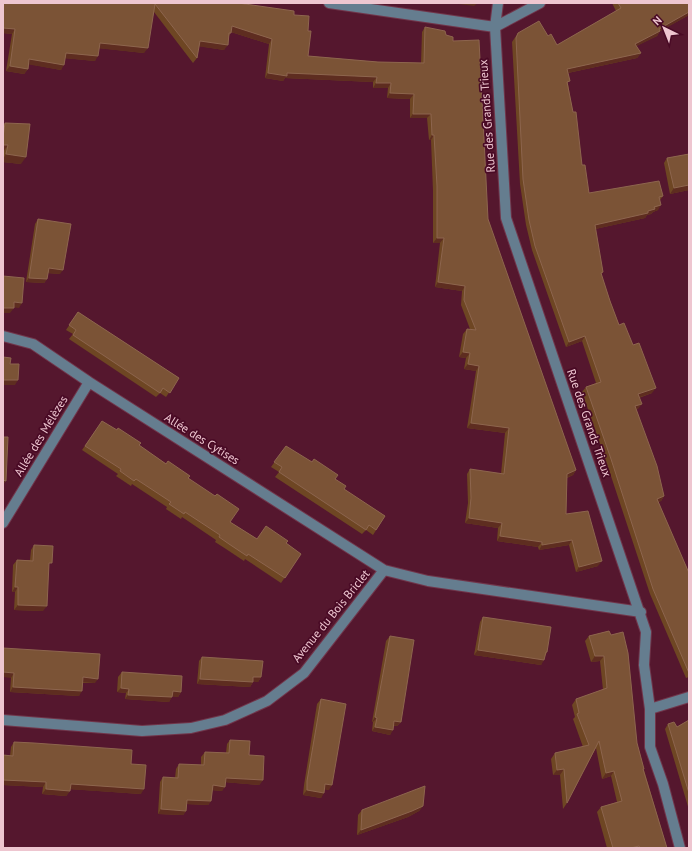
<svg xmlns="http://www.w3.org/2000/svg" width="692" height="851" font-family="'PT Sans',sans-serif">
<rect width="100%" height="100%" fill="#55172e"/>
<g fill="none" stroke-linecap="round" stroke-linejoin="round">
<g stroke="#71364b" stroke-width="12">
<path id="minor" d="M329,3L495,27L540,3
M498,3L495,27L506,218L646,632L644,665L650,709V747L663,784L680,848
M3,336L33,344L89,382L384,570
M3,523L89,382
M650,709L689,697
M3,720L142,731L191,728L225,720L267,701L304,673L384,570L428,581L641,612"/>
</g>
<use href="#minor" stroke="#657d8f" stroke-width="10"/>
</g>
<path fill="#6e4623" d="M3,3H238L294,15L308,31V56L378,62L421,63L422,32L425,27L446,35L453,41L488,219L576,470L573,475L567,478L566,514L598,566L576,572L569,545L539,550L538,547L497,541L498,528L465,523L468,503L467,474L470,469L501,474L505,433L467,428L476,371L464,369L466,358L459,357L463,334L467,329H470L461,305L462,291L435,287L440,243H433V191L431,140H429L427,118H410V99L387,98L388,88H373V82L285,78L283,81L265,78L269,44L231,32L229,36L224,50L199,46L197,58L193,63L154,12L144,53L99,48L95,61L65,58L61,70L29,64L28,69L24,74L6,71L12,34L3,33Z
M612,3H689V15L660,31L657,36L636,46L641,53L637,58L568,73V84L582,165L589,193L663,196L660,200L658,210L653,212L651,214L647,215L645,218L595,229L603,272L601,274L610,301L619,325L633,345L652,393L639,398L638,409H636L664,496L661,501L658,502L689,573V677L686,678L650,594L607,464L582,392L586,387L596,383L582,341L566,347L532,250L526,225L520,184L512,42L518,33L548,36L557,45L616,11Z
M5,123L21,164L3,162V126Z
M689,154V190L670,194L664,163L667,158Z
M38,219L60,274L48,273L47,279L44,283L26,282L35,224Z
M78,312L179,378L166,397L160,393L156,397L69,339L73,334L66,330Z
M102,421L188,478L230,522L257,539L286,543L301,554L281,583L245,559L244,561L226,549L215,542L216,540L182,517L181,519L166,509L167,507L132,484L131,486L116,476L118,474L82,450Z
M286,446L335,479L344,489L385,516L373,535L366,530L362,534L275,477L279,472L271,467Z
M34,545L49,568L43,611L14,610L15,592H12L13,565L17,560H30L31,550Z
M483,617L547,652L545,656L541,665L474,655L480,622Z
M609,631L637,743L644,769V770L667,848H607L597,812L601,807L617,802L611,776L602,779L596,748L567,803L563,809L560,775H553L551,759L555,753L583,747L573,719L575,717L572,705L576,699L603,690L600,661L591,662L585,641L589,636Z
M390,636L401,722L397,726H394L390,735L372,731L373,722H372L386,641Z
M3,648L95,683H83L79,696L10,692L11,678Z
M202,657L261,677L258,682L253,681V682L250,687L197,684L199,661Z
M122,672L181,692L178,697L172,696L169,702L125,699L126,693L117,692L118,677Z
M321,699L329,790L325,789L321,798L303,795L304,785L317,704Z
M689,720V810L665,729L668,724L677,727Z
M230,740L249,755L263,780L259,785L225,782L222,791L212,790L211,801L208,805L187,804L186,811L183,815L158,814L160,782L163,777L175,778L176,769L179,764L201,765V757L205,752L226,753L227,744Z
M14,742L131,764L141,794L70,789V791L66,796L42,794L43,787L3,785V755L10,756L11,747Z
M423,806L419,811L408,817L357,835L358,815L362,810Z"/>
<path fill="#5e2d20" d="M451,3H478L474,6Z
M689,12V15L657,33L660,31L657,36L631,49L635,44L659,29Z
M232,26L272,39L269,44L228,31Z
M3,28L15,29L12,34L3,33Z
M200,41L228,45L224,50L196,46Z
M100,43L148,48L144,53L96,48Z
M66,53L98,56L95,61L62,58Z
M641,53L637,58L563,74L567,69Z
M29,59L64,65L61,70L26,64Z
M10,66L28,69L24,74L6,71Z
M268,73H287L377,77L373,82L285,78L283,81L265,78Z
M376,83H391L388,88H373Z
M390,93L414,94L410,99L387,98Z
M413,114H431L427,118H410Z
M432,135H434L431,140H429Z
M3,145H8L3,152Z
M6,154L26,157L21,164L3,162V159Z
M689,185V190L670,194L674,188Z
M661,205L658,210L653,212L651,214L647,215L645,218L591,230L595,225L648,211Z
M437,238H444L440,243H433Z
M49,268L63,270L60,274L46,273Z
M29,278L47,279L44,283L26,282Z
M438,282L465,286L462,291L435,287Z
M14,302L22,303L19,308L11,307Z
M3,308H14L10,313H3Z
M585,336L582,341L566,347L569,342Z
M463,352L470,353L466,358L459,357Z
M468,364L479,366L476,371L464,369Z
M3,380H18L15,385H3Z
M656,388L652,393L634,399L638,394Z
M642,404L638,409L632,411L635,406Z
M471,423L509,428L505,433L467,428Z
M576,470L573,475L563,479L567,474Z
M3,480L6,481L3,485Z
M664,496L661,501L653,504L657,499Z
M469,518L502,523L498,528L465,523Z
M500,536L542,542L538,547L497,541Z
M572,540L569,545L539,550L542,545Z
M602,561L598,566L576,572L579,567Z
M15,587H18L15,592H12Z
M18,605L47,606L43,611L14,610Z
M478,650L544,660L541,665L474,655Z
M595,656H604L600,661L591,662Z
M3,672L14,673L11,678L3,677Z
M83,677L98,679L95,683L80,682Z
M253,677H261L258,682L250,681Z
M200,679L253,682L250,687L197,684Z
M13,687L82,691L79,696L10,692Z
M121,688L129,689L126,693L117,692Z
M173,691L181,692L178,697L169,696Z
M128,695L172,697L169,702L125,699Z
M375,717L377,718L373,722H372Z
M394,721L401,722L397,726L391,725Z
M375,727L393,730L390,735L372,731Z
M564,769L560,775H553L557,770Z
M614,771L611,776L602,779L606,773Z
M226,778L263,780L259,785L222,782Z
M3,780L46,782L43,787L3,785Z
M71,784L144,789L141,794L67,789Z
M325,784L332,785L329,790L322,789Z
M213,785L225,787L222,791L210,790Z
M46,789L70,791L66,796L42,794Z
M307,790L324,793L321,798L303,795Z
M187,800L211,801L208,805L184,804Z
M423,806L419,811L408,817L357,835L361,830Z
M161,809L186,811L183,815L158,814Z
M639,846L638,848H631Z"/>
<path fill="#7b5336" stroke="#8d654e" d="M3,3H238L294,11V15L309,16L308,31H311L308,56L378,62L424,63L425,27L445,31L446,35L453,37V41L479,40L488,219L576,470L567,474L566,514L588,511L602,561L579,567L572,540L542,545V542L500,536L502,523L469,518L471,498L470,469L504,474L509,428L471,423L479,366L468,364L470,353L463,352L467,329L476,330L464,300L465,286L438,282L444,238H437V186L434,135H432L431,114H413L414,94L390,93L391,83H376L377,77L287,73V76L268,73L272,39L232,26L231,33H229L228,45L200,41L197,58L155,4L148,48L100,43L98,56L66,53L64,65L29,59L28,69L10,66L15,29L3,28Z
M618,3H689V12L659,29L660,31L635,44L641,53L567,69L570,81L567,82L573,112H576L582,165H585L589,193L659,181L663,196L659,197L661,205L654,207L655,209L648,211V213L595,225L603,272L601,273L610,301L619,325L624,323L633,345L639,343L656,388L638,394L642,404L635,406L657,466L664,496L657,499L689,573V673L653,589L611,459L586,387L601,382L585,336L569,342L535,246L529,220L523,179L516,38L518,33L539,21L548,36L551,34L557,45L621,8Z
M5,123L30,124L26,157L6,154L8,145H3V137Z
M689,154V185L674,188L667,158Z
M38,219L71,224L63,270L49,268L47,279L29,278Z
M3,276L24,278L22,303L14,302V308H3Z
M78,312L179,378L170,393L163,388L160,393L73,335L76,330L69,325Z
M3,357L11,358L10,364H19L18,380H3Z
M102,421L117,430L118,428L141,443L139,445L166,464L168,461L190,476L188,478L215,496L217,494L239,509L230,522L257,539L266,526L288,541L286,543L301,554L285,578L248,554L247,556L229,544L219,537L220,535L185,512L184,514L169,504L171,502L136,479L134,481L120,471L121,469L85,446Z
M3,437H8L6,481L3,480Z
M286,446L312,462L314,459L338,475L335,479L346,486L344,489L385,516L376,530L369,525L366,530L279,472L282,467L274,462Z
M34,545L53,546L52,563H49L47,606L18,605V587H15L17,560L33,561Z
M483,617L551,627L547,652H546L544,660L478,650Z
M609,631L611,635L623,632L628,653L637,743L644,769H643L667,848H640L639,846L631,848H613L601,807L622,801L614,771L606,773L599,741L567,803L564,769L557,770L555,753L589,745L577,714L579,713L576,699L607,688L604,656H595L589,636Z
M390,636L414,640L401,722L394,721L393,730L375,727L377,718L375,717Z
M3,648L100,654L98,679L83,677L82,691L13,687L14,673L3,672Z
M202,657L263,661L261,677H253V682L200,679Z
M122,672L182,676L181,692L173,691L172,697L128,695L129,689L121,688Z
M321,699L346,704L332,785L325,784L324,793L307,790V781Z
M689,720V793L668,724L674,722L677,727Z
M230,740L250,741L249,755L264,756L263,780L226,778L225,787L213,785L211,801L187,800L186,811L161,809L163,777L178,778L179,764L204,765L205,752L229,753Z
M14,742L34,743L132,750L131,764L146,765L144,789L71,784L70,791L46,789V782L3,780V755L13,756Z
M425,786L423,806L412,811L361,830L362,810Z"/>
<g text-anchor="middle" stroke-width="3.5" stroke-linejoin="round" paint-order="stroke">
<g font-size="12" fill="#eec6d0" stroke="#490a25">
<text transform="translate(487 116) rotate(-94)" y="4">Rue des Grands Trieux</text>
<text transform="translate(589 423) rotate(71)" y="4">Rue des Grands Trieux</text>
<text transform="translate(41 436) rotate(-59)" y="4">Allée des Mélèzes</text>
<text transform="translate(202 439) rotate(32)" y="4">Allée des Cytises</text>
<text transform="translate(331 616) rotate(-51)" y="4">Avenue du Bois Briclet</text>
</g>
</g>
<rect width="692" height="851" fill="none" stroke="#eec6d0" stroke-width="8"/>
<g transform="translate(664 28) rotate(317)" stroke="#490a25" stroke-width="3" paint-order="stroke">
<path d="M0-3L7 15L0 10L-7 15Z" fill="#eec6d0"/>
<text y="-6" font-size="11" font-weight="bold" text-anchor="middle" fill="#eec6d0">N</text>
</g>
</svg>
